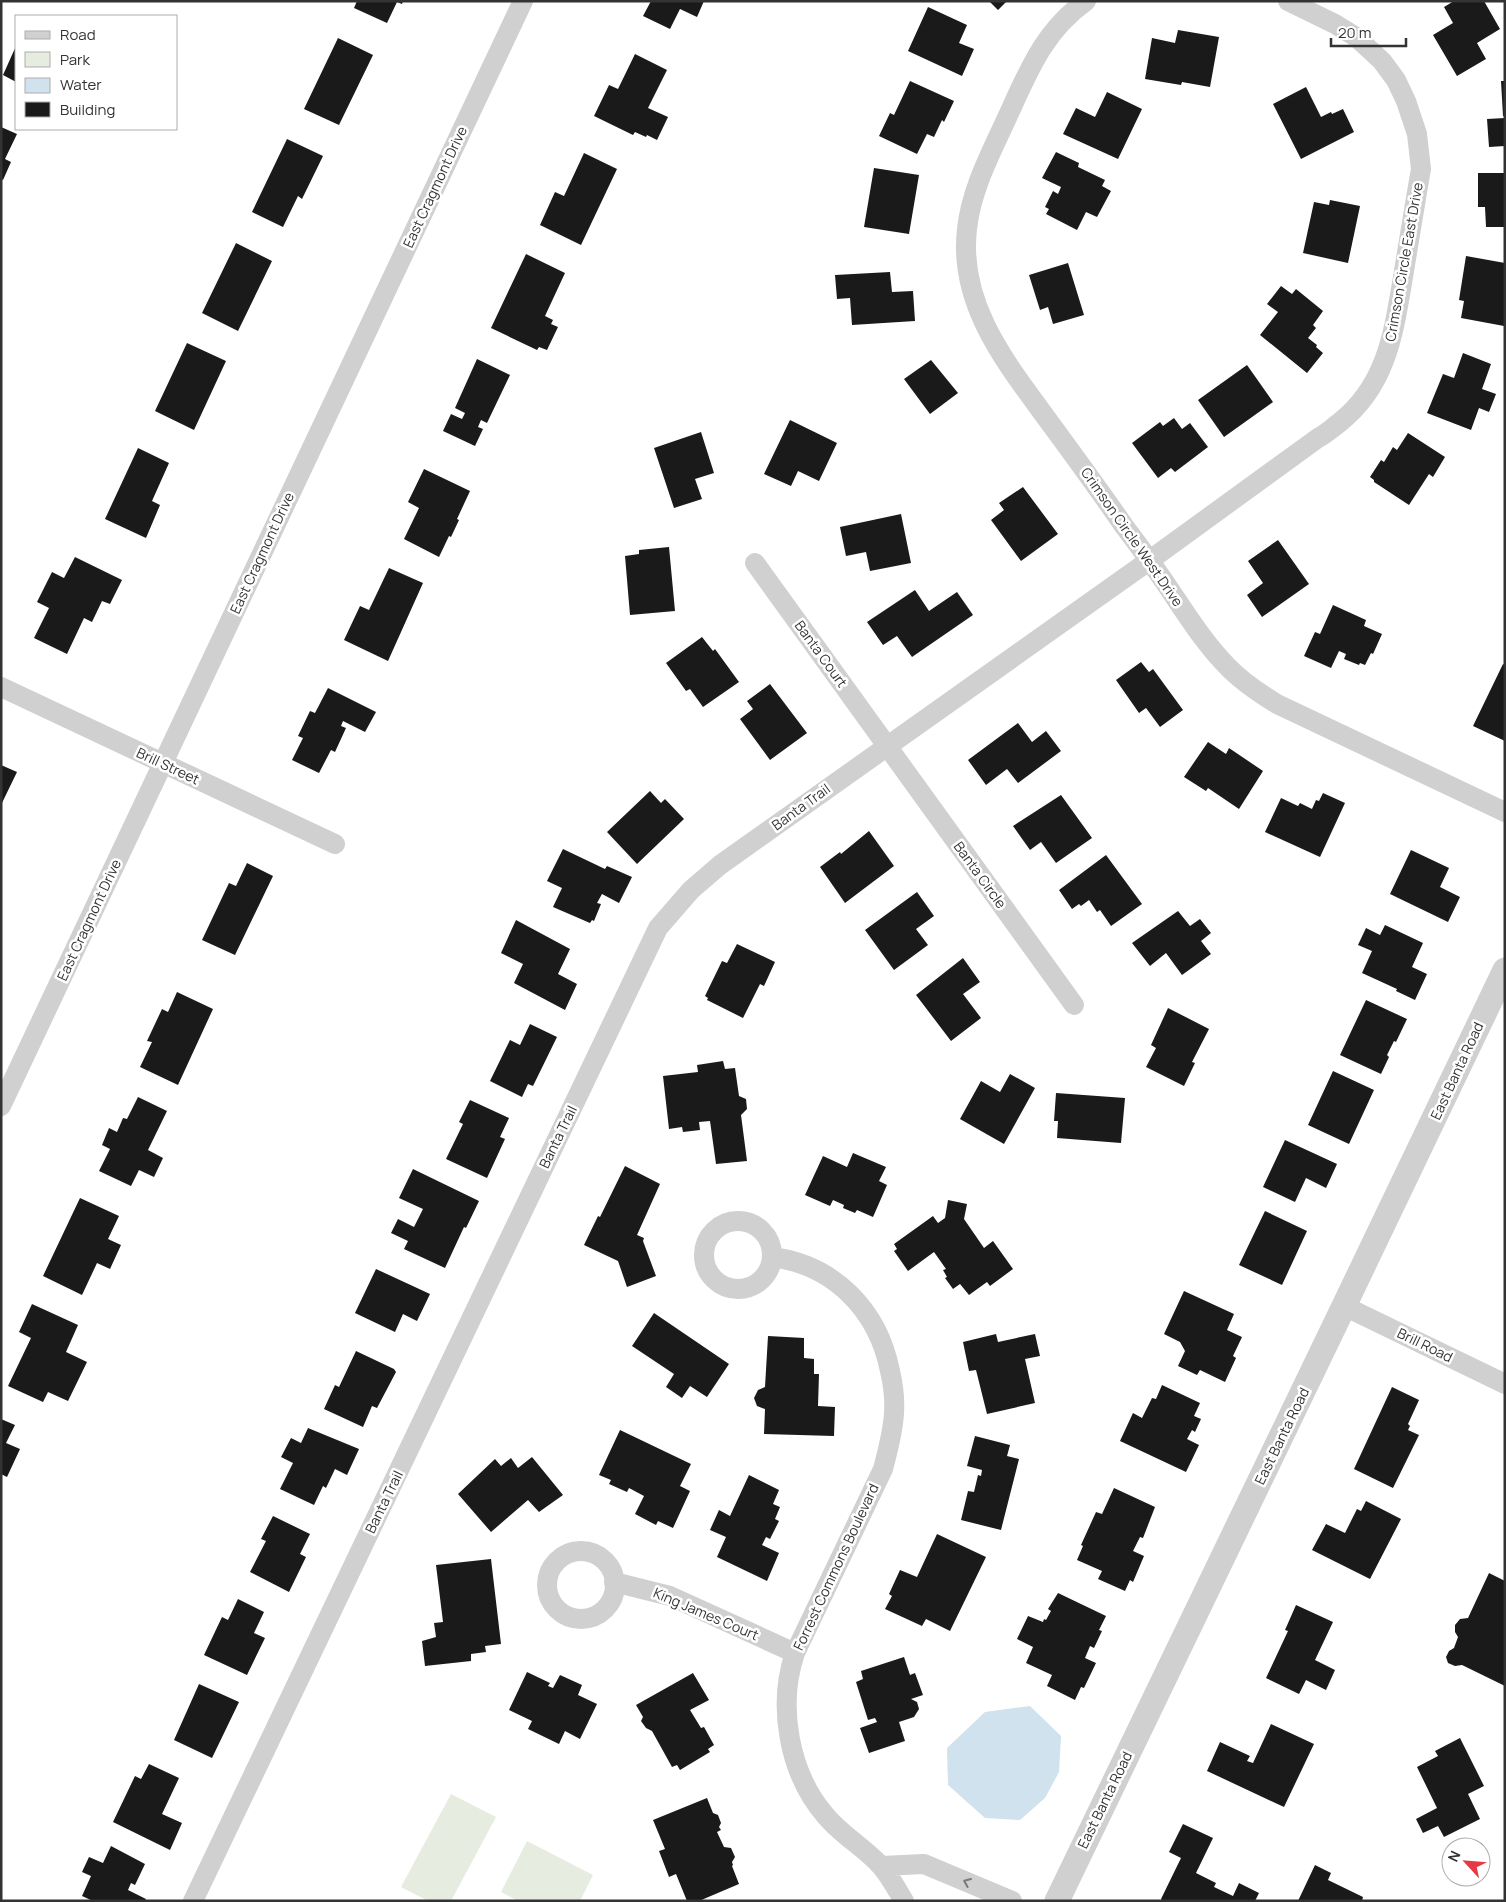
<svg xmlns="http://www.w3.org/2000/svg" width="1506" height="1902" font-family="Manrope,sans-serif">
<rect width="100%" height="100%" fill="#fff"/>
<path fill="#e6ecdf" d="M451,1794L496,1817L451,1901H428L401,1887Z
M527,1841L593,1875L580,1901H518L501,1892Z"/>
<path fill="#cfe2ee" d="M1030,1706L1061,1736L1059,1772L1045,1798L1020,1820L985,1818L948,1785L947,1748L985,1712Z"/>
<path fill="#1a1a1a" d="M357,1H403L402,4L397,2L387,23L354,8Z
M651,1H704L697,17L680,9L670,29L643,16Z
M989,1H1007L998,10Z
M1454,1H1484L1500,29L1477,43L1486,59L1457,76L1433,35L1453,23L1444,7Z
M928,7L967,25L959,43L974,49L962,76L908,51Z
M1178,30L1219,37L1210,87L1182,82L1181,85L1145,79L1152,38L1175,43Z
M338,38L373,55L339,125L304,109Z
M16,46V82L3,75Z
M635,54L667,70L648,108L668,117L657,140L647,135L646,137L635,132L633,135L594,116L609,85L618,89Z
M910,81L954,101L944,122L942,120L934,137L927,134L917,154L879,136L890,113L894,115Z
M1501,81H1505V116H1503Z
M1306,87L1321,117L1331,112L1332,114L1343,109L1354,132L1301,159L1273,104Z
M1107,92L1142,109L1118,159L1063,134L1076,108L1095,117Z
M1505,118V146L1489,147L1487,119Z
M1,127L17,134L5,159L11,162L3,180L1,179Z
M287,139L323,156L302,199L298,196L283,227L252,212Z
M1056,152L1079,163L1078,167L1105,180L1102,186L1111,191L1097,217L1086,212L1077,230L1046,214L1049,209L1045,207L1053,191L1058,194L1061,187L1042,178Z
M584,153L617,169L581,245L540,225L555,192L564,196Z
M874,168L919,175L909,234L864,227Z
M1478,173H1505V227H1486L1485,207H1478Z
M1330,200L1360,206L1348,263L1303,253L1314,202L1329,205Z
M236,243L272,261L238,331L202,313Z
M526,254L565,273L545,316L553,320L551,324L558,327L547,350L539,347L537,350L491,328Z
M1466,256L1505,263L1504,326L1461,318L1464,301L1459,300Z
M1068,263L1084,315L1053,324L1048,307L1040,310L1029,275Z
M890,272L892,292L913,291L915,321L852,325L850,298L837,299L835,275Z
M1281,286L1292,294L1296,289L1323,311L1313,325L1316,328L1308,338L1317,345L1316,347L1323,353L1307,373L1260,335L1278,312L1267,304Z
M187,343L226,361L194,430L155,411Z
M1463,353L1491,364L1482,389L1496,394L1489,412L1479,408L1471,430L1427,413L1443,374L1454,378Z
M477,359L510,375L487,423L481,420L478,427L483,429L475,446L443,431L451,414L462,419L465,413L455,408Z
M931,360L958,393L930,414L904,379Z
M1247,365L1273,402L1224,437L1198,400Z
M1174,418L1182,429L1190,423L1208,447L1175,472L1171,468L1158,478L1132,443L1160,422L1163,426Z
M790,420L837,443L819,481L798,471L791,486L764,474Z
M701,432L714,473L695,479L702,499L674,508L654,448Z
M1408,433L1445,457L1433,477L1429,474L1409,505L1374,482V480L1370,477L1381,460L1384,462L1393,447L1397,450Z
M138,448L169,463L152,501L160,505L146,538L105,519Z
M424,469L470,491L457,519L459,520L451,537L449,536L439,557L404,539L419,508L408,502Z
M1023,487L1058,534L1021,561L991,520L1004,510L999,503Z
M901,514L911,563L870,571L866,552L846,556L840,527Z
M1278,540L1309,584L1262,617L1247,595L1263,583L1248,561Z
M669,547L675,611L630,615L625,556L639,554V550Z
M75,557L122,580L110,604L102,601L92,622L84,618L67,654L34,638L49,608L37,602L52,572L64,578Z
M389,568L423,583L388,661L344,640L360,606L369,610Z
M915,590L929,611L957,592L973,615L912,657L897,636L883,645L867,622Z
M1333,605L1366,620L1364,626L1382,634L1373,654L1371,653L1365,665L1360,663L1359,665L1344,659L1346,654L1339,651L1331,668L1304,656L1315,632L1320,634Z
M702,637L713,651L715,649L739,682L703,707L690,689L686,691L666,663Z
M1141,662L1149,672L1153,669L1183,710L1160,727L1146,708L1139,713L1116,680Z
M1503,664L1505,665V741L1473,726Z
M770,684L807,733L770,760L740,719L753,709L747,701Z
M328,688L376,712L365,732L343,721L341,726L346,728L335,752L331,750L319,773L292,760L303,738L298,736L310,711L315,713Z
M1018,723L1032,742L1046,731L1061,751L1018,783L1007,769L986,785L968,760Z
M1208,742L1226,754L1229,748L1263,771L1239,809L1208,788L1206,791L1184,777Z
M1,765L17,772L1,805Z
M650,791L661,803L665,799L684,819L637,864L607,832Z
M1323,793L1345,803L1320,857L1265,832L1281,798L1298,806L1300,803L1312,809L1316,800L1319,801Z
M1061,795L1092,838L1056,863L1041,842L1030,850L1013,826Z
M869,831L894,866L845,903L820,867L840,852L841,854Z
M563,849L605,869L607,866L632,877L619,903L602,894L597,903L601,904L594,921L592,920L590,923L553,907L562,888L547,881Z
M1411,850L1449,868L1440,887L1460,897L1448,922L1390,894Z
M1106,855L1142,904L1111,926L1100,910L1097,912L1089,900L1081,906L1079,904L1072,909L1059,890Z
M247,863L273,876L235,955L202,940L229,883L236,886Z
M917,892L934,916L916,929L928,945L894,970L865,930Z
M1178,911L1190,926L1200,919L1211,933L1201,941L1211,954L1182,975L1166,953L1150,966L1132,943Z
M516,920L570,949L558,974L577,984L565,1010L514,983L523,964L501,953Z
M1385,925L1423,943L1412,967L1427,974L1415,1000L1396,991L1397,989L1362,973L1372,951L1358,945L1366,928L1380,935Z
M737,944L775,962L764,986L760,984L743,1018L707,1000L708,998L705,996L722,961L727,963Z
M963,958L980,982L963,994L981,1018L951,1041L916,995Z
M177,992L213,1009L178,1085L140,1067L152,1042L147,1041L162,1009L168,1012Z
M1366,1000L1407,1019L1396,1042L1394,1041L1387,1055L1389,1057L1381,1074L1340,1055Z
M1168,1008L1209,1029L1192,1062L1195,1063L1184,1086L1146,1067L1156,1048L1151,1045Z
M530,1024L557,1037L533,1086L528,1084L522,1097L490,1081L510,1040L520,1045Z
M723,1061L725,1069L735,1068L739,1096L746,1099L747,1109L741,1115L747,1161L716,1164L710,1121L699,1122L700,1130L683,1132L682,1127L669,1129L663,1076L698,1072L697,1065Z
M1333,1071L1374,1090L1349,1144L1308,1125Z
M1010,1074L1035,1088L1004,1144L960,1119L981,1081L1000,1092Z
M1056,1093L1125,1098L1121,1143L1057,1138L1058,1121H1054Z
M138,1097L167,1111L148,1150L163,1158L154,1177L139,1170L131,1186L99,1171L110,1149L102,1145L109,1128L117,1132L123,1118L127,1119Z
M470,1100L509,1118L500,1137L505,1139L487,1178L446,1159L463,1124L459,1122Z
M1285,1140L1337,1164L1326,1188L1306,1178L1295,1202L1263,1187Z
M853,1153L886,1167L879,1181L887,1185L873,1217L857,1210L855,1213L843,1208L844,1205L833,1200L830,1206L805,1195L823,1156L847,1167Z
M625,1166L660,1184L637,1235L644,1238L643,1241L656,1276L627,1287L618,1261L584,1245L598,1216L600,1217Z
M413,1169L479,1201L466,1228L464,1227L445,1268L404,1249L408,1241L391,1233L398,1219L414,1227L423,1209L399,1198Z
M80,1198L119,1216L108,1239L121,1245L110,1269L97,1263L82,1295L43,1276Z
M948,1200L967,1204L964,1219L984,1248L993,1241L1013,1269L990,1286L987,1282L969,1295L960,1284L953,1289L945,1278L947,1277L943,1270L946,1269L934,1252L908,1271L894,1251L897,1249L894,1244L933,1216L938,1223L945,1218Z
M1265,1211L1307,1231L1282,1285L1239,1265Z
M376,1269L430,1294L417,1321L403,1314L395,1332L355,1313Z
M1184,1291L1234,1314L1227,1330L1242,1337L1233,1356L1236,1358L1225,1382L1200,1370L1197,1375L1178,1366L1185,1351L1180,1342L1164,1334Z
M32,1304L78,1325L66,1352L87,1362L68,1401L48,1392L43,1402L8,1386L31,1338L19,1332Z
M654,1313L729,1364L707,1397L690,1386L682,1398L666,1387L674,1374L632,1346Z
M996,1334L998,1342L1035,1334L1040,1356L1025,1359L1035,1403L987,1414L976,1370L969,1371L963,1342Z
M768,1336L804,1338V1358L814,1359V1374H819L818,1406L835,1407L834,1436L764,1434L765,1409L757,1406L754,1398L758,1390L765,1387Z
M356,1351L394,1369L396,1372L377,1408L372,1406L363,1427L324,1409L335,1385L339,1387Z
M1162,1385L1200,1403L1194,1416L1201,1419L1195,1432L1192,1430L1187,1439L1199,1445L1186,1472L1120,1441L1133,1413L1142,1418L1152,1398L1156,1399Z
M1392,1387L1419,1400L1408,1424L1410,1426L1408,1430L1419,1435L1393,1488L1354,1469Z
M1,1419L15,1425L6,1443L20,1449L7,1477L1,1474Z
M308,1428L359,1449L347,1475L335,1469L326,1488L323,1486L314,1505L280,1489L293,1463L281,1457L291,1438L301,1443Z
M620,1430L691,1464L680,1486L690,1491L673,1528L658,1521L656,1525L635,1514L644,1496L629,1488L627,1492L609,1484L611,1480L599,1475Z
M975,1436L1010,1445L1007,1456L1019,1459L1001,1530L961,1520L968,1491L974,1492L978,1475L981,1476L982,1470L967,1466Z
M532,1457L563,1495L539,1512L528,1500L491,1532L458,1494L495,1459L501,1466L511,1458L518,1468Z
M749,1475L779,1490L773,1504L780,1507L775,1519L779,1521L770,1539L766,1537L762,1545L779,1553L767,1581L717,1557L726,1537L710,1530L719,1510L730,1516Z
M1114,1488L1155,1507L1143,1538L1140,1537L1133,1551L1144,1556L1133,1582L1130,1580L1125,1591L1098,1579L1102,1571L1077,1560L1083,1546L1081,1545L1096,1512L1102,1514Z
M1366,1501L1401,1519L1370,1579L1312,1550L1326,1524L1345,1533L1357,1509L1361,1511Z
M273,1516L310,1534L300,1554L306,1557L289,1592L250,1572L266,1541L261,1539Z
M937,1534L986,1557L950,1631L926,1619L922,1626L885,1609L892,1596L889,1594L900,1570L917,1577Z
M491,1559L501,1644L485,1646L486,1652L471,1654V1661L425,1666L422,1641L436,1637L434,1623L443,1622L436,1565Z
M1489,1573L1505,1581V1686L1462,1665L1455,1666L1448,1663L1446,1657L1449,1651L1454,1648L1458,1637L1455,1632V1625L1460,1619L1468,1618Z
M1058,1593L1106,1616L1099,1630L1102,1631L1094,1648L1090,1646L1085,1658L1096,1663L1084,1688L1081,1687L1075,1700L1047,1686L1052,1675L1026,1663L1033,1647L1017,1639L1028,1616L1043,1622L1044,1619L1046,1620L1051,1611L1048,1609Z
M238,1599L264,1612L254,1633L265,1638L247,1675L204,1655L222,1617L228,1620Z
M1296,1605L1333,1622L1315,1660L1335,1670L1326,1690L1306,1680L1299,1694L1266,1678L1288,1631L1285,1630Z
M904,1657L910,1675L915,1673L923,1695L911,1699L917,1702L919,1709L914,1717L899,1722L905,1741L869,1753L860,1728L877,1722L875,1718L868,1720L856,1682L863,1679L861,1671Z
M527,1672L550,1683L548,1686L553,1688L560,1675L582,1685L578,1695L597,1704L580,1739L565,1731L559,1744L528,1729L532,1721L509,1710Z
M693,1673L709,1700L690,1710L701,1728L704,1727L714,1745L708,1749L710,1752L680,1770L677,1765L672,1767L652,1731L646,1728L641,1721L643,1717L636,1705Z
M199,1684L239,1702L212,1758L174,1740Z
M1271,1724L1314,1744L1284,1807L1207,1771L1220,1742L1250,1756L1247,1761L1253,1763Z
M1460,1738L1484,1786L1468,1794L1480,1819L1444,1837L1438,1826L1423,1833L1416,1819L1437,1808L1417,1767L1438,1756L1435,1751Z
M149,1764L179,1778L162,1814L182,1823L170,1850L113,1822L135,1776L141,1779Z
M707,1798L713,1813L718,1815L721,1823L719,1827L721,1830L717,1832L724,1847L731,1848L735,1857L732,1862L733,1865L732,1866L739,1884L699,1901H687L676,1874L669,1877L659,1851L665,1849L653,1820Z
M1183,1824L1213,1838L1196,1873L1216,1883L1214,1887L1233,1896L1239,1883L1259,1893L1255,1901H1162L1161,1899L1181,1858L1169,1852Z
M111,1846L145,1864L135,1885L131,1883L128,1890L146,1899L145,1901H93L82,1896L91,1876L82,1872L89,1857L103,1863Z
M1315,1865L1331,1873L1328,1880L1363,1897L1362,1901H1298Z"/>
<g fill="none" stroke-linecap="round" stroke-linejoin="round">
<path stroke="#d0d0d0" stroke-width="20" d="M1086,1C1042,32 1027,75 1005,122C989,157 971,191 967,229C958,306 1008,365 1050,423C1075,457 1100,491 1124,526C1143,551 1161,576 1178,602C1193,624 1208,647 1227,666C1241,681 1259,693 1277,704L1505,812
M755,563L1074,1005
M1,687L335,844
M1,1106L523,1
M704 1255a34 34 0 1 1 68 0a34 34 0 1 1-68 0Z
M772,1257C834,1265 878,1310 890,1371C893,1384 895,1399 894,1413C893,1432 888,1450 883,1469L795,1653C777,1706 789,1773 825,1815C841,1835 864,1847 881,1866C890,1876 897,1890 904,1901
M1344,1306L1505,1384
M547 1585a34 34 0 1 1 68 0a34 34 0 1 1-68 0Z
M614,1582L670,1596L795,1653
M882,1866L924,1864L1012,1901
M193,1901L658,928L691,890L720,865L1150,560L1318,438C1326,434 1332,428 1339,423C1385,387 1393,337 1402,283C1407,253 1412,222 1417,192L1421,169L1417,134L1406,101L1396,80L1382,61L1356,37L1335,24L1288,1"/>
<path stroke="#d0d0d0" stroke-width="25" d="M1057,1901L1344,1306L1505,970"/>
</g>
<defs><path id="oneway-chevron" d="M-2-3.5L2.5 0L-2 3.5" fill="none" stroke-width="1.6" stroke-linecap="round" stroke-linejoin="round" transform="scale(1.25)"/></defs>
<use stroke="#7a7a7a" href="#oneway-chevron" transform="translate(967 1882) rotate(-157)"/>
<g text-anchor="middle" stroke-width="5" stroke-linejoin="round" paint-order="stroke">
<g font-size="14" fill="#333" stroke="#fff">
<text transform="translate(435 187) rotate(-65)" y="5">East Cragmont Drive</text>
<text transform="translate(1404 262) rotate(-80)" y="5">Crimson Circle East Drive</text>
<text transform="translate(1132 537) rotate(55)" y="5">Crimson Circle West Drive</text>
<text transform="translate(262 553) rotate(-65)" y="5">East Cragmont Drive</text>
<text transform="translate(821 654) rotate(54)" y="5">Banta Court</text>
<text transform="translate(168 766) rotate(25)" y="5">Brill Street</text>
<text transform="translate(801 807) rotate(-36)" y="5">Banta Trail</text>
<text transform="translate(980 875) rotate(54)" y="5">Banta Circle</text>
<text transform="translate(89 920) rotate(-65)" y="5">East Cragmont Drive</text>
<text transform="translate(1457 1071) rotate(-65)" y="5">East Banta Road</text>
<text transform="translate(558 1137) rotate(-64)" y="5">Banta Trail</text>
<text transform="translate(1425 1345) rotate(26)" y="5">Brill Road</text>
<text transform="translate(1282 1436) rotate(-64)" y="5">East Banta Road</text>
<text transform="translate(384 1502) rotate(-64)" y="5">Banta Trail</text>
<text transform="translate(836 1567) rotate(-65)" y="5">Forrest Commons Boulevard</text>
<text transform="translate(706 1614) rotate(23)" y="5">King James Court</text>
<text transform="translate(1105 1800) rotate(-64)" y="5">East Banta Road</text>
</g>
</g>
<rect width="1506" height="1902" fill="none" stroke="#333333" stroke-width="5"/>
<rect x="15" y="15" width="162" height="115" fill="#ffffff" stroke="#adadad"/>
<rect x="25" y="31" width="25" height="8" fill="#d0d0d0" stroke="#adadad"/>
<text x="60" y="40" font-size="15" fill="#333333">Road</text>
<rect x="25" y="52" width="25" height="15" fill="#e6ecdf" stroke="#adadad"/>
<text x="60" y="65" font-size="15" fill="#333333">Park</text>
<rect x="25" y="78" width="25" height="15" fill="#cfe2ee" stroke="#adadad"/>
<text x="60" y="90" font-size="15" fill="#333333">Water</text>
<rect x="25" y="102" width="25" height="15" fill="#1a1a1a" stroke="#adadad"/>
<text x="60" y="115" font-size="15" fill="#333333">Building</text>
<g transform="translate(1466 1862) rotate(296)"><circle r="24" fill="#ffffff" stroke="#adadad"/>
<path d="M0-4L9 19L0 12L-9 19Z" fill="#e63946"/>
<text y="-8" font-size="14" font-weight="bold" text-anchor="middle" fill="#333333">N</text>
</g>
<path d="M1331 38v8h75v-8" fill="none" stroke="#333333" stroke-width="2.5"/>
<text x="1338" y="38" font-size="15" fill="#333333" stroke="#ffffff" stroke-width="4" paint-order="stroke">20 m</text>
</svg>
